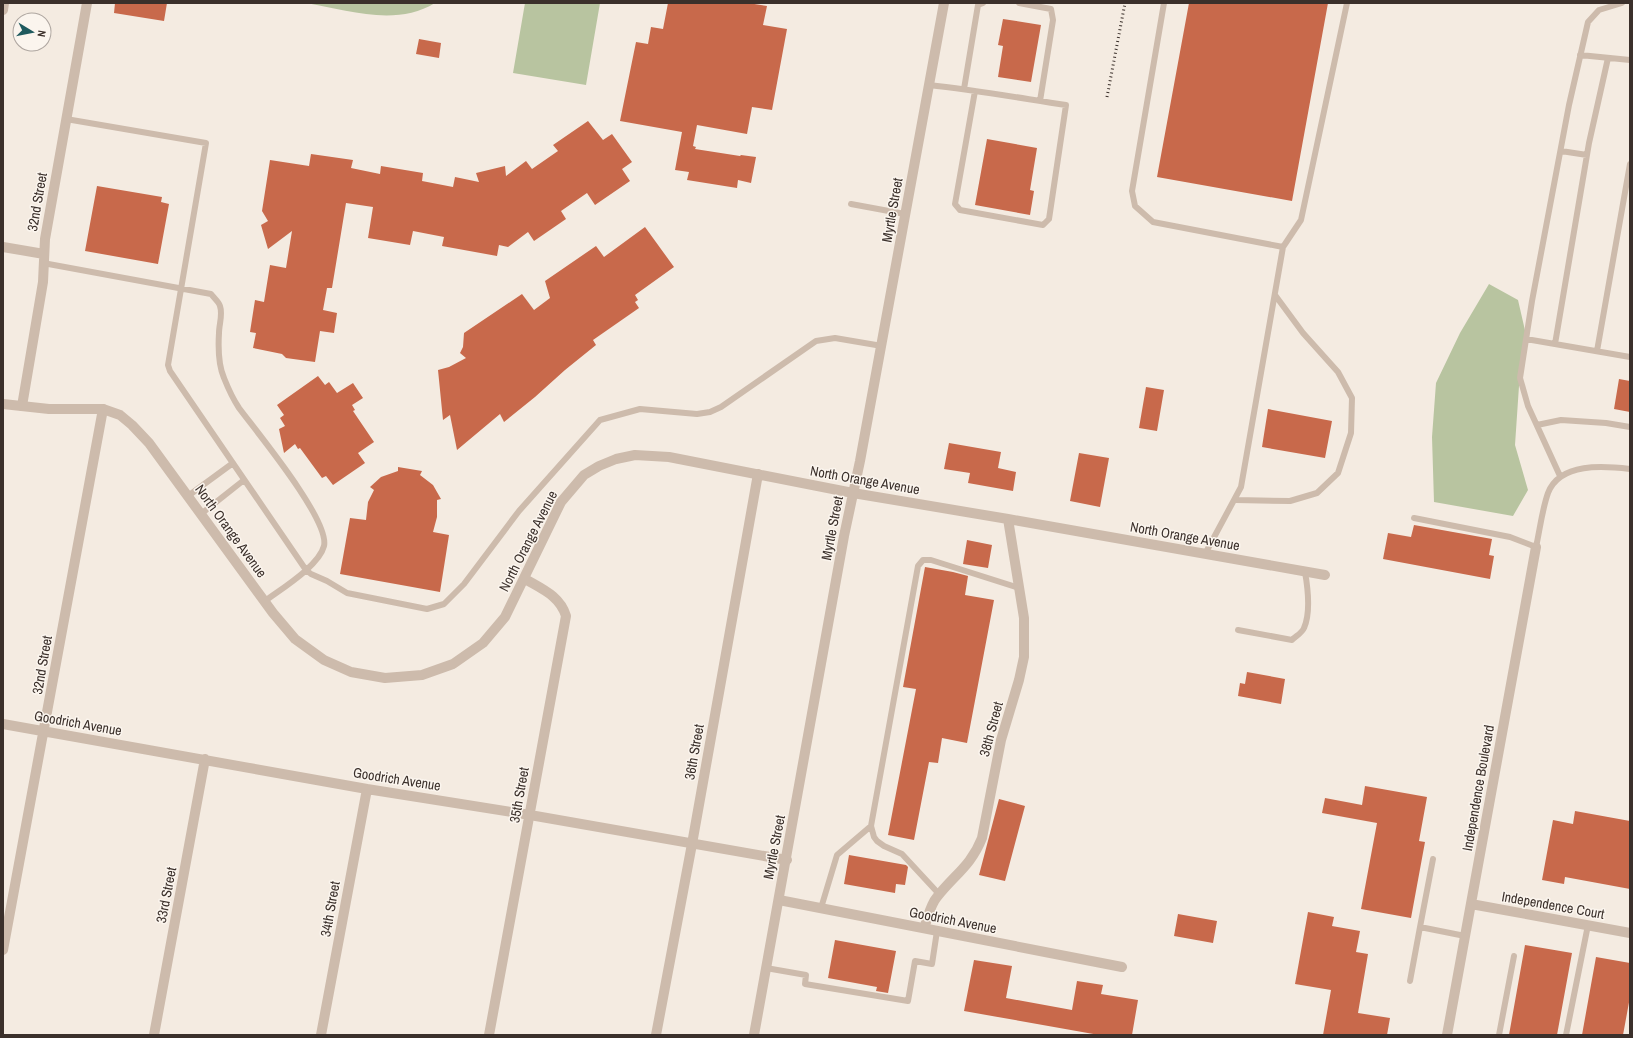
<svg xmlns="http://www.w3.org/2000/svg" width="1633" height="1038" font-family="'Archivo Narrow',sans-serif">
<rect width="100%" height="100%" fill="#f4ebe1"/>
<path fill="#b8c4a0" d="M306,3H435C396,27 347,10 306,3Z
M525,3H600L586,85L513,73Z
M1489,284L1518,300L1527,339L1519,386L1515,445L1528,490L1513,516L1434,502L1432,437L1436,383L1460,333Z"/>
<path fill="#c8694b" d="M115,3H167L164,21L114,13Z
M668,3H748L767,6L763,25L787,29L772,110L752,107L747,134L697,125L693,146L696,147L695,149L740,156L741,155L756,157L751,183L738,180L737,188L687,180L689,172L675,170L682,132L620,121L636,42L648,44L651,27L663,29Z
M1189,3H1328L1292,201L1157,177Z
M1003,19L1041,25L1031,82L998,77L1003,46L998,45Z
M419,39L441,43L439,58L416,54Z
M588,121L603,140L612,134L632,162L622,169L630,181L595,205L587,193L561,211L566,219L534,241L528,232L508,247L499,245L497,256L442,246L444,237L413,231L410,245L368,238L373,207L346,203L332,288H327L323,310L337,313L334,333L320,331L315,362L286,358L282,354L253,348L256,333L250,332L255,300L264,302L270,265L286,268L292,231L268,249L261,225L268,221L262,211L270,160L309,166L311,154L353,160L351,168L380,174L381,166L423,173L422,181L453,187L455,177L479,182L476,173L505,166L506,176L526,161L532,169L558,151L553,145Z
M987,139L1037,148L1030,190L1034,191L1030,215L975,205Z
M97,186L162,197L161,202L169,204L158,264L85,251Z
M645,227L674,267L635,295L638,300L635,302L639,308L593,340L596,345L565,370L535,397L504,422L500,414L457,450L450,415L443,420L438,370L449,367L466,358L460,353L463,347L464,333L522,294L534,310L550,298L545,281L596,246L604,257Z
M318,376L325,385L329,382L337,393L353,383L363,398L352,405L355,410L353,411L374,442L358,453L365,463L333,485L326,476L322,478L300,448L298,449L295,444L284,453L279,429L285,426L280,418L284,415L277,405Z
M1619,379L1630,381V412L1614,409Z
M1146,387L1164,390L1157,431L1139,428Z
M1268,409L1332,421L1325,458L1262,447Z
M949,443L1001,452L998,468L1016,472L1013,491L968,483L970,473L944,469Z
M1079,453L1109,458L1100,507L1070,501Z
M398,467L422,471L420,475L433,485L441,499L437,500V517L433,532L449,535L440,592L340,574L350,518L366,520L368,502L374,490L370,487L381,477L398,471Z
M1414,525L1492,539L1489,555L1494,556L1490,579L1383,559L1388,533L1411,537Z
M967,540L992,545L988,568L963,564Z
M925,567L953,572L968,576L965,595L994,600L967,743L942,738L938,763L929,762L914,840L888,835L916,689L903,687Z
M1247,672L1285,679L1281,704L1238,696L1240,683L1245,684Z
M1365,786L1427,797L1419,841L1425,842L1411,918L1361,909L1377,823L1322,813L1325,798L1362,805Z
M999,799L1025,806L1005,881L979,875Z
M1575,811L1630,821V889L1565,877L1564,884L1542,880L1553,820L1573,824Z
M849,855L906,865L908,867L905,885L896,884L895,893L844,884Z
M1308,912L1334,917L1332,926L1360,931L1356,952L1368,954L1358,1013L1390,1018L1387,1035H1323L1331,990L1295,984Z
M1178,914L1217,921L1213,943L1174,936Z
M835,940L896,951L888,993L876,991L877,987L828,978Z
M1525,945L1572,953L1557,1035H1509Z
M1596,957L1630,963V997L1623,1035H1582Z
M974,960L1012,966L1006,998L1072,1010L1077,981L1103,985L1101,994L1138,1000L1132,1035H1099L964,1011Z"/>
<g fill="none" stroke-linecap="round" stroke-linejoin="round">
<path stroke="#cdbbac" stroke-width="6" d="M1019,3L1051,9L1053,20L1040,101
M1164,3L1132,191L1135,206L1153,222L1283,247
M1580,55L1630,60
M929,85C975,90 1020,98 1066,105L1049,219L1043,225L960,210L955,204L975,91
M964,89L978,5L983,3
M66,119L206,143L168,365L170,371L306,570L311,574L327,581L347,593L427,609L444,604L464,584L519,511L600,420L640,409L697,414L710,412L721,407L816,341L835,338L882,346
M1561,151L1587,155
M851,204L905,214
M43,263L211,294C214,298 219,302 220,306C223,315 219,324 219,333C218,349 218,364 224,378C228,388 233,399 239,408C256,431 330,520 324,546C319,566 281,589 265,601
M1526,339L1630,357
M1555,344L1589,143L1608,58
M1597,351L1630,164
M1537,425L1561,420L1606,423L1630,427
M1560,476L1528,406L1520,378L1532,301L1569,105L1588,22L1599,10L1622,3
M188,496L233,463
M1236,500L1290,501L1317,493L1338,473L1351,433L1352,398L1338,372L1303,333L1275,295
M201,514L244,480
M1414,518L1510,537L1536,547C1540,529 1542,510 1548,493C1560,462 1604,466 1630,469
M1205,554L1241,487L1283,247L1301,220L1347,3
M1238,630L1292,640C1296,636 1302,633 1304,628C1311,612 1308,589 1305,572
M1433,859L1420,927L1465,936
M939,894L902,854L884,846L877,841L874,837L871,826L918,566L923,560H931L1019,588
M821,908L837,855L871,826
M766,968L806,975L805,984L908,1001L915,961L932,964L937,931
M1410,981L1420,927
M1499,1035L1514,956
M1566,1035L1588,925"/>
<path stroke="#cdbbac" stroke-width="10" d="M3,10L4,3
M3,247L44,254
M22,406L43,282L45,239L87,3
M853,493L1008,519L1325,575
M3,724L367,789L530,815L787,860
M779,900L1122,967
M1471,904L1630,933
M924,928C928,918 930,905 937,897C954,875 971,866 982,838L1001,740L1019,680L1024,657V618L1008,519
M3,950L103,409
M154,1035L205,759
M321,1035L367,789
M489,1035L566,616C560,596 542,589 525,579
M656,1035L692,844L758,474
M1447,1035L1536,547"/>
<path stroke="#cdbbac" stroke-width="10" d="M3,404L49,409H103L120,415L132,425L149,443L273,613L295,639L324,660L351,672L385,678L422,675L453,664L483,643L505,617L561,502L584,475L599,466L616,459L635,455L669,457L853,493
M754,1035L844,536L860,461L944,3"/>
<path stroke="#3b302b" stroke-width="3" stroke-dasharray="1 3" stroke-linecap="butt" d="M1107,97L1125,3"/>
</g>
<g text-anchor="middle" stroke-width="3" stroke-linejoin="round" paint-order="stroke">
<g font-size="14" fill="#3b302b" stroke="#fbf5ee">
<text transform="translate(37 202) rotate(-80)" y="5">32nd Street</text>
<text transform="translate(892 210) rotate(-80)" y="5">Myrtle Street</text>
<text transform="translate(865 480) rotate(10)" y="5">North Orange Avenue</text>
<text transform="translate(832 528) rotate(-79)" y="5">Myrtle Street</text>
<text transform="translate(231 531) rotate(54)" y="5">North Orange Avenue</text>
<text transform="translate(1185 536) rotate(10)" y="5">North Orange Avenue</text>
<text transform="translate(528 541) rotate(-63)" y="5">North Orange Avenue</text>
<text transform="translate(42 665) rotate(-80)" y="5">32nd Street</text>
<text transform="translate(78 723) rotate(10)" y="5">Goodrich Avenue</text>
<text transform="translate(991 729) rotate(-75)" y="5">38th Street</text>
<text transform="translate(694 752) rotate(-80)" y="5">36th Street</text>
<text transform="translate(397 779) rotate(9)" y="5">Goodrich Avenue</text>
<text transform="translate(1478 788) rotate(-80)" y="5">Independence Boulevard</text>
<text transform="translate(519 795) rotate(-80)" y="5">35th Street</text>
<text transform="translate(774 847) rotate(-79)" y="5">Myrtle Street</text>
<text transform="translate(166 895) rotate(-79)" y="5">33rd Street</text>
<text transform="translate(1553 905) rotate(10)" y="5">Independence Court</text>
<text transform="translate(330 909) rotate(-80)" y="5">34th Street</text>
<text transform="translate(953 920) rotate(11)" y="5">Goodrich Avenue</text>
</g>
</g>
<rect width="1633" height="1038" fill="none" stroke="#3b302b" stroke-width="8"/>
<g transform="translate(32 32) rotate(100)"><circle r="19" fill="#fbf5ee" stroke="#aea6a0"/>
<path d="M0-3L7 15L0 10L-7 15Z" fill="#1f5a5e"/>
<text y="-6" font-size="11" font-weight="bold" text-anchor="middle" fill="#3b302b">N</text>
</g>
</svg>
